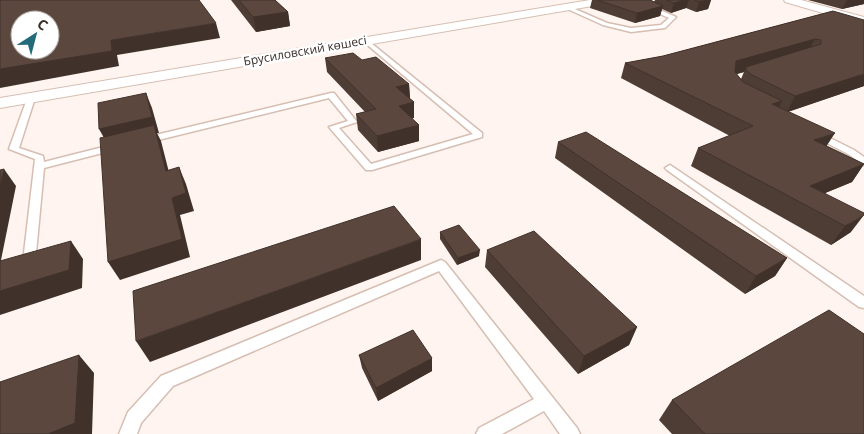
<svg xmlns="http://www.w3.org/2000/svg" width="864" height="434" font-family="'Open Sans',sans-serif">
<rect width="100%" height="100%" fill="#fff4ef"/>
<g fill="none" stroke-linecap="round" stroke-linejoin="round">
<g stroke="#d6beb2" stroke-width="3">
<path id="lane" d="M654,0H662L648,5L676,17L665,28L631,32L603,25L563,7L568,6L607,23L631,28L661,25L669,18L642,6L645,3Z
M366,39L482,133V137L372,170H366L329,127L348,121L329,98L146,143L141,140L143,138L331,93H334L357,122L339,128L371,164L473,134L364,42V40Z
M28,96L35,98L19,148L43,156L44,162L115,144L120,147L118,149L44,168L36,253L34,256H26L24,253L35,159L9,149Z
M816,131L854,150L864,157V165L848,154L813,136V132Z
M670,165L864,296V308L859,307L667,170L665,168Z
M441,260L445,262L577,428L580,434H560L544,411L502,434H476L479,428L534,399L439,271L173,386L141,423L137,434H119L128,412L161,376Z"/>
</g>
<g stroke="#d6beb2" stroke-width="2">
<path id="street" d="M590,0H615L610,3L0,108V98Z
M784,0H801L864,17V25L785,2Z"/>
</g>
<use href="#lane" fill="#fff" fill-rule="evenodd"/>
<use href="#street" fill="#fff" fill-rule="evenodd"/>
</g>
<path fill="#4e3d34" fill-rule="evenodd" d="M231,0H275L288,12L290,26L256,32Z
M592,0H650L654,2L655,0H711L708,9L696,12L686,8L671,13L662,9L660,16L635,23L590,8Z
M808,0H864V4L842,9Z
M833,11L864,86L788,112L826,146L864,164L852,182L825,193L851,232L831,245L691,166L698,148L730,136L621,78L625,63L663,56ZM744,72L741,79L736,74Z
M325,58L362,60L409,84L410,99L414,102V118H412L419,141L378,152L358,130L356,114L365,112L327,72Z
M558,142L787,258L775,276L745,294L555,158Z
M440,232L479,256L457,265L440,239Z
M487,250L637,327L629,345L578,374L485,267Z
M359,355L432,371L378,401L362,368Z
M672,400L864,434H672L659,420Z"/>
<path fill="#40322b" d="M684,0H689L686,8L671,13L674,3Z
M707,0H711L708,9L696,12L699,2Z
M847,0H864V4L842,9Z
M663,6L660,16L635,23L637,13Z
M288,12L290,26L256,32L253,17Z
M216,23L220,38L117,55L119,66L0,88V69L111,40Z
M815,39L807,53L746,71V67L744,72L730,76L736,61Z
M864,74V86L787,112L795,96Z
M409,84L410,99L396,87Z
M146,93L152,108L159,133H157L161,141L173,188L108,145L99,129Z
M782,101L774,117L772,104Z
M414,102V118L400,122L399,106Z
M419,125V141L378,152L377,136Z
M835,133L824,150L814,140Z
M864,164L852,182L801,203L810,186Z
M179,167L186,184L194,211L180,215L190,257L120,280L108,262L172,198Z
M4,169L16,186L0,265V185Z
M864,215L851,232L831,245L845,226Z
M421,239V260L150,362L136,341Z
M71,241L83,259L82,288L0,315V291Z
M480,250L479,256L457,265L458,258Z
M787,258L775,276L745,294L756,276Z
M637,327L629,345L578,374L584,356Z
M79,355L94,373L92,434H48Z
M432,358V371L378,401L376,388Z"/>
<path fill="#5b473d" stroke="#40322b" fill-rule="evenodd" d="M0,0H199L216,23L111,40L112,51L0,69ZM20,20H50V50H20Z
M239,0H275L288,12L253,17Z
M597,0H650L663,6L637,13Z
M667,0H684L674,3Z
M694,0H707L699,2Z
M833,11L864,20V74L795,96L752,75L746,70V67L821,44V40L815,39L736,61L735,72L743,82L782,101L772,104L835,133L814,140L864,164L810,186L864,213V215L845,226L698,148L753,126L625,63L663,56Z
M353,53L362,60L376,57L409,84L396,87L414,102L399,106L419,125L377,136L356,114L376,109L325,58Z
M146,93L152,117L99,129L98,103Z
M154,125L166,171L179,167L186,193L172,198L182,239L108,262L100,138Z
M586,132L787,258L756,276L558,142Z
M4,169L0,185V170Z
M394,206L421,239L136,341L133,291Z
M459,225L480,250L458,258L440,232Z
M534,231L637,327L584,356L487,250Z
M71,241L69,270L0,291V261Z
M829,310L864,334V434H705L672,400Z
M413,330L432,358L376,388L359,355Z
M79,355L75,423L48,434H0V382Z"/>
<g text-anchor="middle" stroke-width="5" stroke-linejoin="round" paint-order="stroke">
<g font-size="12" fill="#372d29" stroke="#fff">
<text transform="translate(305 51) rotate(-10)" y="4">Брусиловский көшесі</text>
</g>
</g>
<g transform="translate(35 35) rotate(36)"><circle r="24" fill="#ffffff" stroke="#afaba9"/>
<path d="M0-4L9 19L0 12L-9 19Z" fill="#246b79"/>
<text y="-8" font-size="14" font-weight="bold" text-anchor="middle" fill="#372d29">С</text>
</g>
</svg>
